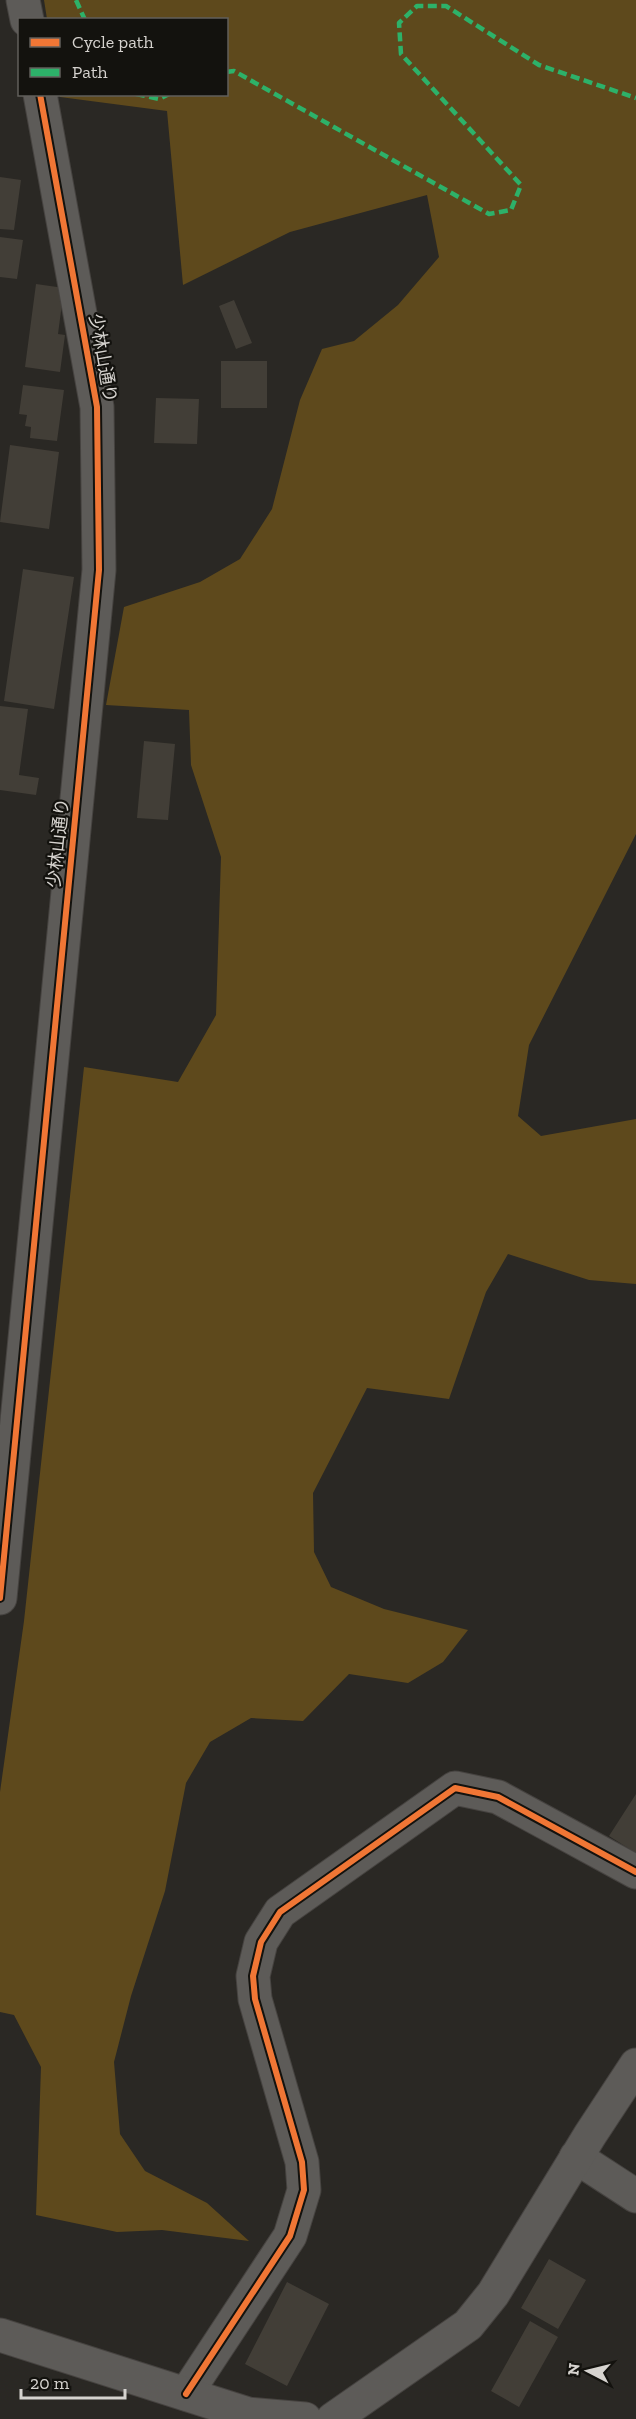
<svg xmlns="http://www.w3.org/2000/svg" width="636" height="2419" font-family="'Zilla Slab','Noto Sans JP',serif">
<rect width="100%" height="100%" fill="#2a2824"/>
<path fill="#5e491c" d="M44,0H636V834L529,1045L518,1116L541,1136L636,1119V1284L589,1280L508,1254L486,1292L449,1399L367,1388L313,1493L314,1552L331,1587L384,1609L468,1630L443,1662L408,1683L349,1674L303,1721L251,1718L210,1742L186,1783L165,1891L131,1996L114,2062L120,2134L145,2171L207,2203L249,2241L162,2230L117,2232L36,2215L41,2067L14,2015L0,2012V1792L24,1621L84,1067L178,1082L216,1015L221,857L191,765L189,710L106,705L124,607L200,582L240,559L272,509L300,400L322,349L354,341L398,305L439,257L427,195L290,232L183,285L167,111L60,97V95L226,94V20L47,19Z"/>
<path fill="#423e37" d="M0,177L21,180L14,230L0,229Z
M0,237L23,240L17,279L0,277Z
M36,284L64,288L58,334L65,335L60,372L25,367Z
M234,300L252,343L236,349L219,306Z
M221,361H267V408H221Z
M23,385L64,390L57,441L30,438L31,427L25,426L27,415L19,414Z
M156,398L199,399L197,444L154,443Z
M10,445L59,452L49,529L0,522Z
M23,569L74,577L54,709L4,701Z
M0,706L28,709L19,775L39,778L36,795L0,790Z
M144,741L175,744L168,820L137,818Z
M636,1794V1853L609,1836Z
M549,2259L586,2280L558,2329L521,2308Z
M287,2282L329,2304L287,2386L245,2364Z
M530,2321L558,2337L519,2407L491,2391Z"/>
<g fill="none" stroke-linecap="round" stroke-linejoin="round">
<g stroke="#464340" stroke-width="35">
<path id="street" d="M576,2157L636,2196
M186,2394L290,2236L304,2190L302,2162L255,1999L253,1976L261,1942L280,1912L455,1788L498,1797L636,1872"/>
</g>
<g stroke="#464340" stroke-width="35">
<path id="secondary" d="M23,0L27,20
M0,1598L99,570L97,407L40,94
M0,2335L248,2414L305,2419
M333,2419L468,2325L493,2294L590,2135L636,2065"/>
</g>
<use href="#street" stroke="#5d5b58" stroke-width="33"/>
<use href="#secondary" stroke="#5d5b58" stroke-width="33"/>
<path stroke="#2db169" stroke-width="4.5" stroke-dasharray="9 4.5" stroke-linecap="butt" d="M76,0L85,20
M226,72L234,71L489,214L511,210L521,185L401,54L399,23L417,6H446L539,65L636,98
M136,94L159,99L169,94"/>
<g stroke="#13120e" stroke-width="10">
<path id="cycleway" d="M0,1598L99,570L97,407L40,94
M186,2394L290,2236L304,2190L302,2162L255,1999L253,1976L261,1942L280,1912L455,1788L498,1797L636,1872"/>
</g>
<use href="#cycleway" stroke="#f07635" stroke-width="6"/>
</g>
<g text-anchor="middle" stroke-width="4.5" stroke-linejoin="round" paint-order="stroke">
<g font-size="18" fill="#d6d3cf" stroke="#13120e">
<text transform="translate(103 358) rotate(80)" y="6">少林山通り</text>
<text transform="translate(58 843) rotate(-84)" y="6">少林山通り</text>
</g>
</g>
<rect x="18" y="18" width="210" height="78" fill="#13120e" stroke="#615f5b" stroke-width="1.5"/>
<rect x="30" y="38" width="30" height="9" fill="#f07635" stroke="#615f5b" stroke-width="1.5"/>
<text x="72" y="48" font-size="18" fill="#d6d3cf">Cycle path</text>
<rect x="30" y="68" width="30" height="9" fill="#2db169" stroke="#615f5b" stroke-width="1.5"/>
<text x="72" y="78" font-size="18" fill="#d6d3cf">Path</text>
<g transform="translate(588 2371) rotate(277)" stroke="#13120e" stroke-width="4.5" paint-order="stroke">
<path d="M0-4.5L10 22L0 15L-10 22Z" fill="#d6d3cf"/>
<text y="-9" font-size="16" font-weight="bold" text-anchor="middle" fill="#d6d3cf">N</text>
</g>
<path d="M21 2389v9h104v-9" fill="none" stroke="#d6d3cf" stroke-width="3"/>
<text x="30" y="2389" font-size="18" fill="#d6d3cf" stroke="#13120e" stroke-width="4.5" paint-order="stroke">20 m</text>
</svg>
